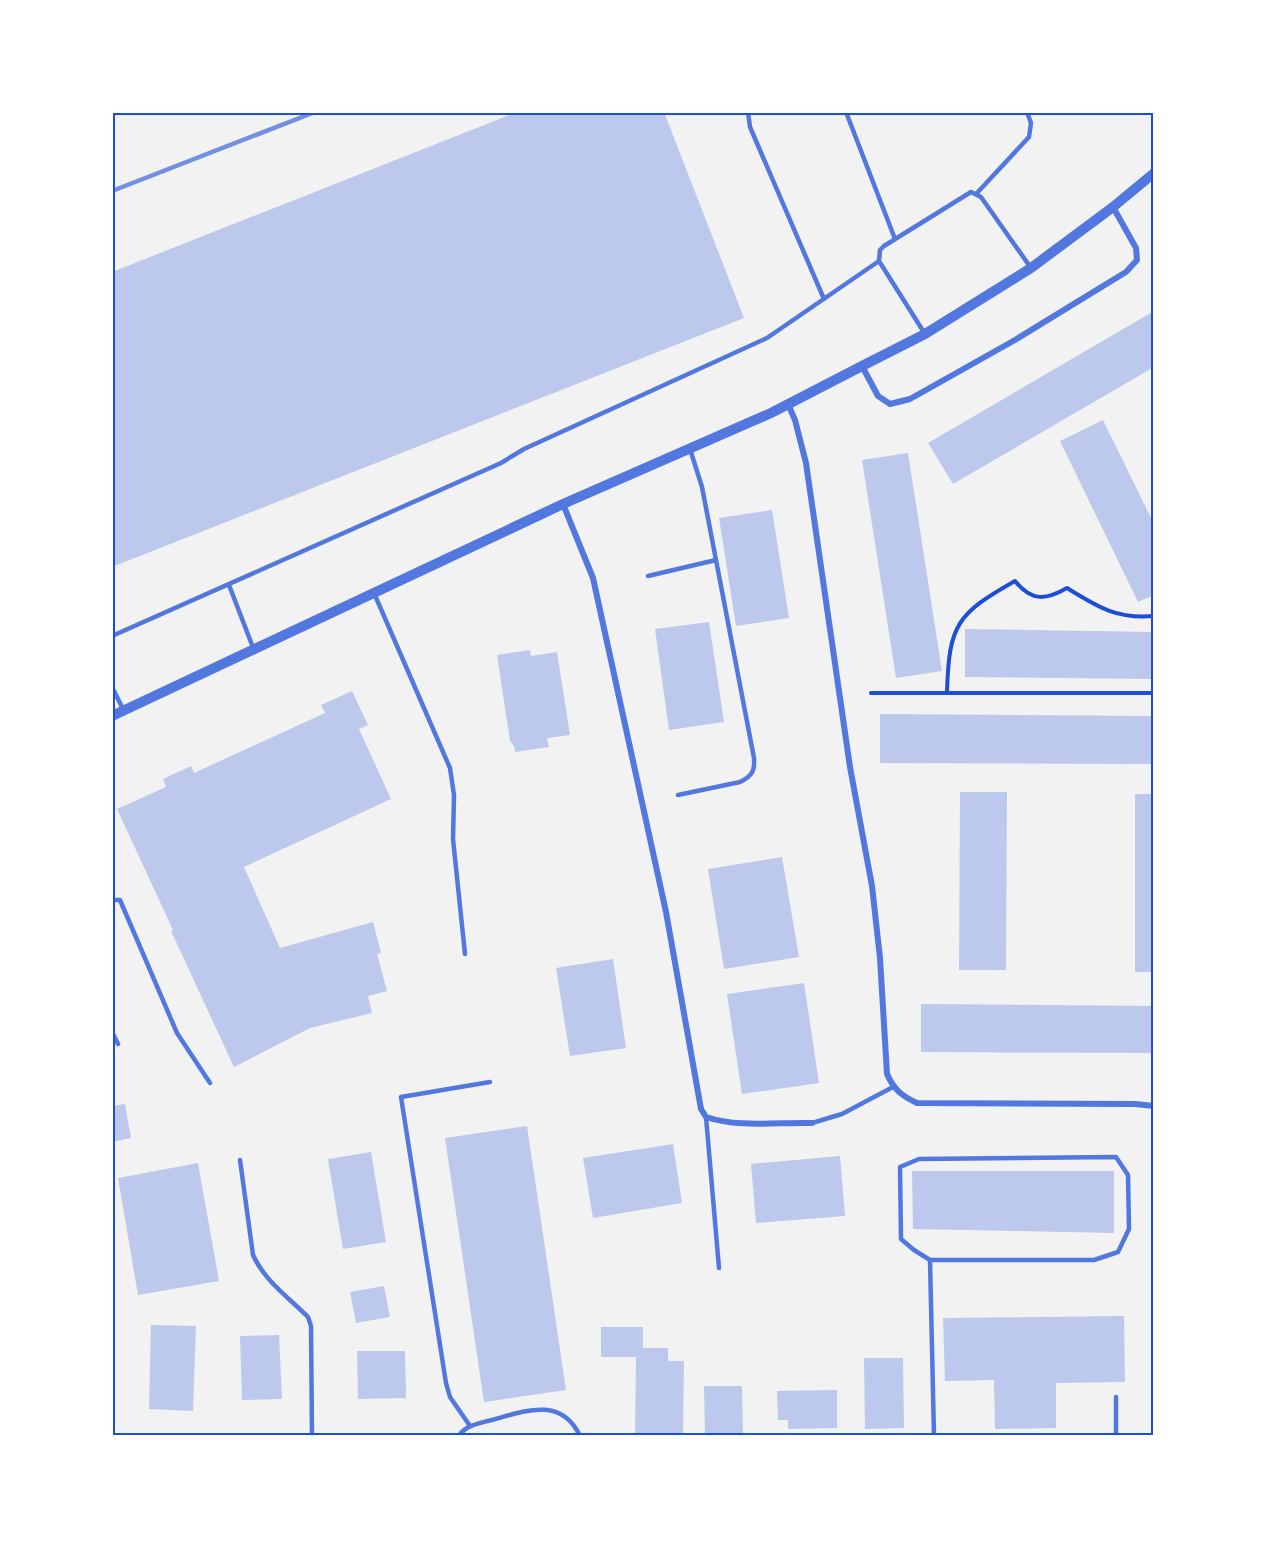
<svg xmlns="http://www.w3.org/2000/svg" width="1266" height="1548" font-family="'DejaVu Sans',sans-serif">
<rect width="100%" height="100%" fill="#f2f2f2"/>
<path fill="#bdc9ec" d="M517,112H664L744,318L112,567V272Z
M1154,311V367L953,484L928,443Z
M1103,420L1154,524V595L1138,602L1060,441Z
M908,453L942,671L896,678L862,460Z
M772,510L789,618L736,626L719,518Z
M709,622L724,722L669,730L655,629Z
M965,629L1154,632V679L965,677Z
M530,650L531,656L557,652L570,735L547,738L549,747L515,752L514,746L510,741L497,655Z
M352,691L368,725L359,729L391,799L244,867L280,948L373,922L381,953L377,954L387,991L368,996L372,1013L310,1028L234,1067L171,931L173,930L117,809L166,787L163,779L191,766L194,773L325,713L321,705Z
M880,714L1154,716V764L880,763Z
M960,792H1007L1006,970H959Z
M1135,794H1154V972H1135Z
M782,857L799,957L724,969L708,869Z
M613,959L626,1048L570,1056L556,968Z
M804,983L819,1083L742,1094L727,994Z
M921,1004L1154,1006V1053L921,1052Z
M125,1104L131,1138L112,1142V1106Z
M527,1126L566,1390L484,1402L445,1138Z
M673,1144L682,1203L593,1218L583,1158Z
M371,1152L386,1242L343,1249L328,1159Z
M840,1156L845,1216L756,1223L751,1164Z
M198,1163L219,1281L138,1295L118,1178Z
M912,1171H1114V1233L913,1229Z
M384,1286L390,1317L356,1323L350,1292Z
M1124,1316L1125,1382L1056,1383V1428L995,1429L994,1380L945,1381L943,1318Z
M151,1325L196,1326L193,1411L149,1409Z
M601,1327H643V1348H668V1361H684L683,1436H635L636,1357H601Z
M279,1335L282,1399L242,1400L240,1336Z
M357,1351H405L406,1398L358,1399Z
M864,1358H903L904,1428L865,1429Z
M704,1386H742L743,1434L705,1435Z
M837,1390V1428L788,1429V1420H778L777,1391Z"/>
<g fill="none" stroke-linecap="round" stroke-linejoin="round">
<path stroke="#1d4ed8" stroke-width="4" d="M947,692C949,624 957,614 1015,581C1032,602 1046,600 1067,588C1098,607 1116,619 1154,616
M871,693H1154"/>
<path stroke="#5277de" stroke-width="4.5" d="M748,112L750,127L824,299
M846,112L895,239
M977,193L1029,137L1031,123L1027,112
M925,334L879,261L880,250L884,246L971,192L981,197L1031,268
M648,576L716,560
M229,585L254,650
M374,593L450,768L454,795L453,839L465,954
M112,636L501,463L524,449L767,338L879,261
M112,687L123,709
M678,795L740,782C752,776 755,771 754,758L702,487L690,449
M112,900H120L177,1033L210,1083
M112,1032L118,1044
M706,1117L719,1268
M812,1123L842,1114L893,1087
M1116,1157L1128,1175L1129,1229L1118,1252L1094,1260H930L914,1250L901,1239L900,1167L919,1159Z
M240,1160L253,1255C264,1280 289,1298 308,1317L311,1326L312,1436
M930,1260L934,1436
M1116,1397V1436
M470,1426L450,1397L446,1383L401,1097L490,1082
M459,1436C465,1425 481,1423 492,1420C525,1411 561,1396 580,1436"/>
<path stroke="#5277de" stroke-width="6" d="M862,366L878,396L890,404L910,399L1015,340L1126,272L1137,260L1136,248L1113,207
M788,404L795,420L806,463L850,767L872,886L880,958L887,1074C894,1090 902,1096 917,1103L1135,1104L1154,1106
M563,504L593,578L666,912L701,1109L706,1117C739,1128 777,1122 812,1123"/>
<path stroke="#5277de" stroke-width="10" d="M112,716L563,504L771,413L862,366L925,334L1031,268L1113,207L1154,173"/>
<path stroke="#7290e2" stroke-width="4.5" d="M112,191L315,112"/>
</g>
<rect width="1266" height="1548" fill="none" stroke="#ffffff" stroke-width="228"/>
<rect x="114" y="114" width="1038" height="1320" fill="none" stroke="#1d4ed8" stroke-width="2"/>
</svg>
